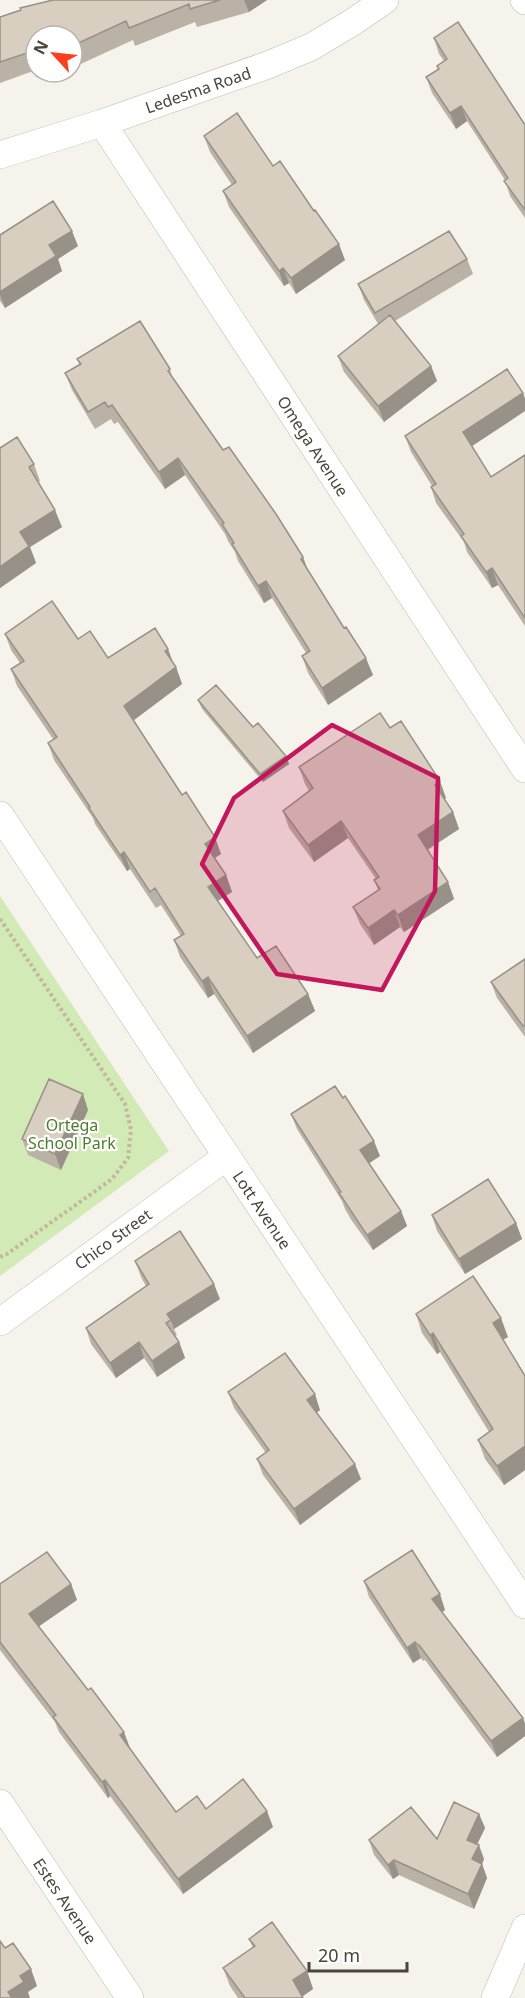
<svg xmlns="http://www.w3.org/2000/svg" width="525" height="1998" font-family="'Noto Sans',sans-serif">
<rect width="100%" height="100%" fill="#f6f3ec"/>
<path fill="#d2eab5" d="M0,896L169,1151L0,1276Z"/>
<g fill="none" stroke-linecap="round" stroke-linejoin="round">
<g stroke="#c2bbae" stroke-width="28">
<path id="street" d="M524,0L525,1
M102,123L525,769
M0,155L102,123L268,65L311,47L353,22L385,0
M0,815L525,1605
M0,1322L226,1157
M0,1803L130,1998
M495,1998L525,1928"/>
</g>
<path stroke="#c4b79f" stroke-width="4" stroke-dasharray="3 3" stroke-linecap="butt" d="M0,919L125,1104L131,1130L128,1158L112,1179L7,1254L0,1257"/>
<use href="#street" stroke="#fff" stroke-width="27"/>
</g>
<path fill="#bab2a6" d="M53,0H267L249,12L197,27L195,22L135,46L133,40L72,68V36H36V70L0,83V17Z
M434,38L525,125V218L510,196L505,180L467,121L456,129L432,93L426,77L438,70L437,66L444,61L439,54Z
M204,136L273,166L345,260L296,294L289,283L284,286L229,207L223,191L232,185L210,152Z
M0,235L78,246L58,259L62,271L5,308L0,301Z
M467,259L473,274L395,321L431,366L437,381L384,422L344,372L338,356L378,324L364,300L358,284Z
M77,359L170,369L172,377L223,450L303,557L308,571L373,675L328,705L308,673L302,656L306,653L272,598L264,603L238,561L235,552L228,541L225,534L185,475L165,489L118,422L114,424L111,419L95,429L72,390L65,373L79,364Z
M523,393L525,399V411L472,446L491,477L525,455V626L498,585L492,588L467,552L464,542L436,503L431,487L432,486L411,452L405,436Z
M0,448L34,464L40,481L38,482L62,527L30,547L36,563L0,588Z
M5,634L78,639L108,658L174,664L176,667L182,684L134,720L221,854L215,858L226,875L232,892L218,901L257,958L308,994L315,1011L253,1053L214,994L208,998L180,957L174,940L181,936L161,905L156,908L130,869L127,871L95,824L93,818L54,760L48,743L53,739L17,686L11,669L20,663L11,650Z
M198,700L286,756L289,764L263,782L202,709Z
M390,728L446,798L444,799L453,812L459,829L427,850L448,882L454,899L404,932L400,927L374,945L360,924L353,907L378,890L374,880L376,879L348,838L314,862L289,828L283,811L309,791L305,784L299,767Z
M525,959V1037L497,998L491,982Z
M88,1110L61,1170L28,1155L22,1139Z
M291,1114L380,1156L369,1163L401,1211L407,1226L373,1250L352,1221L345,1209L342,1201L297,1129Z
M432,1215L516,1223L522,1239L465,1274L437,1231Z
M135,1261L220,1299L174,1329L177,1335L175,1336L179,1342L185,1358L157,1377L144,1358L116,1378L91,1344L86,1328L146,1286L141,1277Z
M416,1314L508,1337L503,1340L525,1376V1470L504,1485L485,1459L478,1440L489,1432L440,1352L437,1354L422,1333Z
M228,1392L320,1410L317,1412L361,1479L300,1525L263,1475L257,1459L266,1453L234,1408Z
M364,1581L445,1610L442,1612L523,1718L525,1724V1736L497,1757L425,1660L423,1661L421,1658L413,1663L369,1597Z
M0,1584H71L77,1600L39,1626L130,1748L176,1812L206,1809L273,1827L183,1894L110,1796L108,1798L59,1732L55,1722L0,1650Z
M479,1814L485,1828L477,1844L484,1859L482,1864L487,1878L474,1909L399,1875L393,1879L374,1855L369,1840L437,1839Z
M249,1939L307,1971L313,1989L303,1996V1998H238L230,1986L223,1968L253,1948Z"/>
<path fill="#979187" d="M244,0H267L249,12Z
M461,106L467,121L456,129L450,113Z
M72,231L78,246L58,259L62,271L5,308L0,295V292L49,245Z
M339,244L345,260L296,294L291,278Z
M283,268L289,283L284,286L279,271Z
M431,366L437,381L384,422L378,406Z
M523,393L525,399V411L469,448L463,432Z
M178,458L185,475L165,489L159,472Z
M55,510L62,527L30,547L36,563L0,588V567L20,532Z
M303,557L309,574L301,559Z
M492,568L498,585L492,588L486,572Z
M266,581L272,598L264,603L258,586Z
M168,649L174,665L165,651Z
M366,658L373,675L328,705L322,688Z
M176,667L182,684L130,723L124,706Z
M286,756L289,764L263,782L260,774Z
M440,781L446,798L441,802L435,785Z
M453,812L459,829L424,852L418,835Z
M341,821L348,838L314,862L308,845Z
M215,837L221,854L211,860L205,844Z
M124,852L130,869L127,871L120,855Z
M226,875L232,892L214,903L208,887Z
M448,882L454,899L404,932L398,915Z
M394,910L400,927L374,945L368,928Z
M208,977L214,994L208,998L202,981Z
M308,994L315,1011L253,1053L247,1036Z
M83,1094L88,1110L61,1170L55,1154Z
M374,1141L380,1156L365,1166L360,1150Z
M401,1211L407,1226L373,1250L367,1235Z
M516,1223L522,1239L465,1274L459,1259Z
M214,1284L220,1299L174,1329L171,1320L167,1314Z
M501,1318L508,1337L499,1342L493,1323Z
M433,1333L440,1352L437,1354L430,1335Z
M139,1342L144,1358L116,1378L110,1363Z
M179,1342L185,1358L157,1377L152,1361Z
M315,1394L320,1410L313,1415L307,1400Z
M525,1446V1470L504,1485L497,1466Z
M355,1464L361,1479L300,1525L294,1509Z
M71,1584L77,1600L35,1629L29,1614Z
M440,1594L445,1610L438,1615L432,1599Z
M415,1642L421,1658L413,1663L407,1648Z
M523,1718L525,1724V1736L497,1757L491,1741Z
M124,1732L130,1748L126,1751L120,1735Z
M105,1780L110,1796L108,1798L102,1782Z
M267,1811L273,1827L183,1894L178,1879Z
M479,1814L485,1828L472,1855L467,1840Z
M479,1845L484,1859L482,1864L487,1878L474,1909L468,1894L472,1859Z
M394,1860L399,1875L393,1879L388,1865Z
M31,1969L37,1986L28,1992L30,1998H10L8,1992L20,1976Z
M307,1971L313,1989L300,1998L293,1980Z"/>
<path fill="#d8cfc1" stroke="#979187" stroke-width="1.5" d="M53,0H220L190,9L189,4L129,28L126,21L72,46V36H36V50L0,62V17L21,10L20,8Z
M458,22L525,125V210L504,181L508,178L461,106L450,113L426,77L439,69L437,66L447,59L434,38Z
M237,113L273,166L280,161L314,211L315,210L339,244L291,278L283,268L279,271L223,191L236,182L204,136Z
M53,201L72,231L49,245L56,256L0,292V235Z
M449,231L467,259L375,313L358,284Z
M390,315L431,366L378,406L338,356Z
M140,321L170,369L168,371L223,450L229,447L276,514L303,557L301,559L344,628L346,627L366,658L322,688L302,656L310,651L266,581L258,586L232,544L234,543L222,524L224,523L178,458L159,472L112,405L108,407L105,402L88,412L65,373L81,364L77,359Z
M507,369L523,393L463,432L491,477L525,455V618L492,568L486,572L461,536L464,534L431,487L436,484L405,436Z
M17,437L34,464L29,467L55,510L20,532L29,546L0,567V448Z
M52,601L78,639L90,631L108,658L155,628L168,649L165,651L176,667L124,706L182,795L186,792L215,837L205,844L226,875L208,887L257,958L276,946L308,994L247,1036L208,977L202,981L174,940L184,934L155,888L150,892L124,852L120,855L89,808L90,807L48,743L57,737L11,669L24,661L5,634Z
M216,685L253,727L258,723L286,756L260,774L198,700Z
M380,713L390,728L401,721L440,781L435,785L453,812L418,835L448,882L398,915L394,910L368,928L353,907L380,889L374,880L379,877L341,821L308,845L283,811L313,788L299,767Z
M525,959V1025L523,1026L491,982Z
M49,1079L83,1094L55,1154L22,1139Z
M335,1086L343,1098L345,1096L374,1141L360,1150L401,1211L367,1235L339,1193L341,1192L291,1114Z
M488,1179L516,1223L459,1259L432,1215Z
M180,1231L214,1284L167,1314L171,1320L166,1323L179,1342L152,1361L139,1342L110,1363L86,1328L149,1284L135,1261Z
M473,1276L501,1318L493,1323L525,1376V1446L497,1466L478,1440L493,1429L433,1333L430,1335L416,1314Z
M285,1353L315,1394L307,1400L355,1464L294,1509L257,1459L269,1450L228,1392Z
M412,1550L440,1594L432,1599L523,1718L491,1741L419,1645H418L415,1642L407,1648L364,1581Z
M47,1552L71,1584L29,1614L88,1690L91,1688L124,1732L120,1735L176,1812L197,1796L206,1809L243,1779L267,1811L178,1879L105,1780L102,1782L53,1717L56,1715L0,1642V1584Z
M454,1802L479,1814L467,1840L479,1845L472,1859L482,1864L468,1894L394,1860L388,1865L369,1840L411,1807L437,1839Z
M272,1922L307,1971L293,1980L303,1998H245L223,1968L255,1946L249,1939Z
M0,1941L5,1948L13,1943L31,1969L20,1976L24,1982L8,1992L12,1998H0Z"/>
<path fill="#c2185b" fill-opacity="0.2" stroke="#c2185b" stroke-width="4.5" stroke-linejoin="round" d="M332,725L438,778L435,891L382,990L277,974L202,864L234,798Z"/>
<g text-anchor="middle" stroke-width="4.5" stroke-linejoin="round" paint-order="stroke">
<g font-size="16" fill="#4b4439" stroke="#fff">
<text transform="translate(198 90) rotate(-19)" y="6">Ledesma Road</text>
<text transform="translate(313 446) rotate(57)" y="6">Omega Avenue</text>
<text transform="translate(262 1210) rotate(56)" y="6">Lott Avenue</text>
<text transform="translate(113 1239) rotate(-36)" y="6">Chico Street</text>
<text transform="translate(65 1901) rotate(56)" y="6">Estes Avenue</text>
</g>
<g font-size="16" fill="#4a7f2a" stroke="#fff">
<text x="72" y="1131">Ortega<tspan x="72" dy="18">School Park</tspan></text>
</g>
</g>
<g transform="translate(54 54) rotate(297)"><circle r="28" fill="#ffffff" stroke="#b7b4b0" stroke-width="1.5"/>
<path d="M0-4.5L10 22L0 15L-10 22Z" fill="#fc3f1d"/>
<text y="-9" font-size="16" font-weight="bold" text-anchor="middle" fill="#4b4439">N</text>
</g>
<path d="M309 1962v9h98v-9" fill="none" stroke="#4b4439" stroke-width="3"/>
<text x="318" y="1962" font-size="18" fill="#4b4439" stroke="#ffffff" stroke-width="4.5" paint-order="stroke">20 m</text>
</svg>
